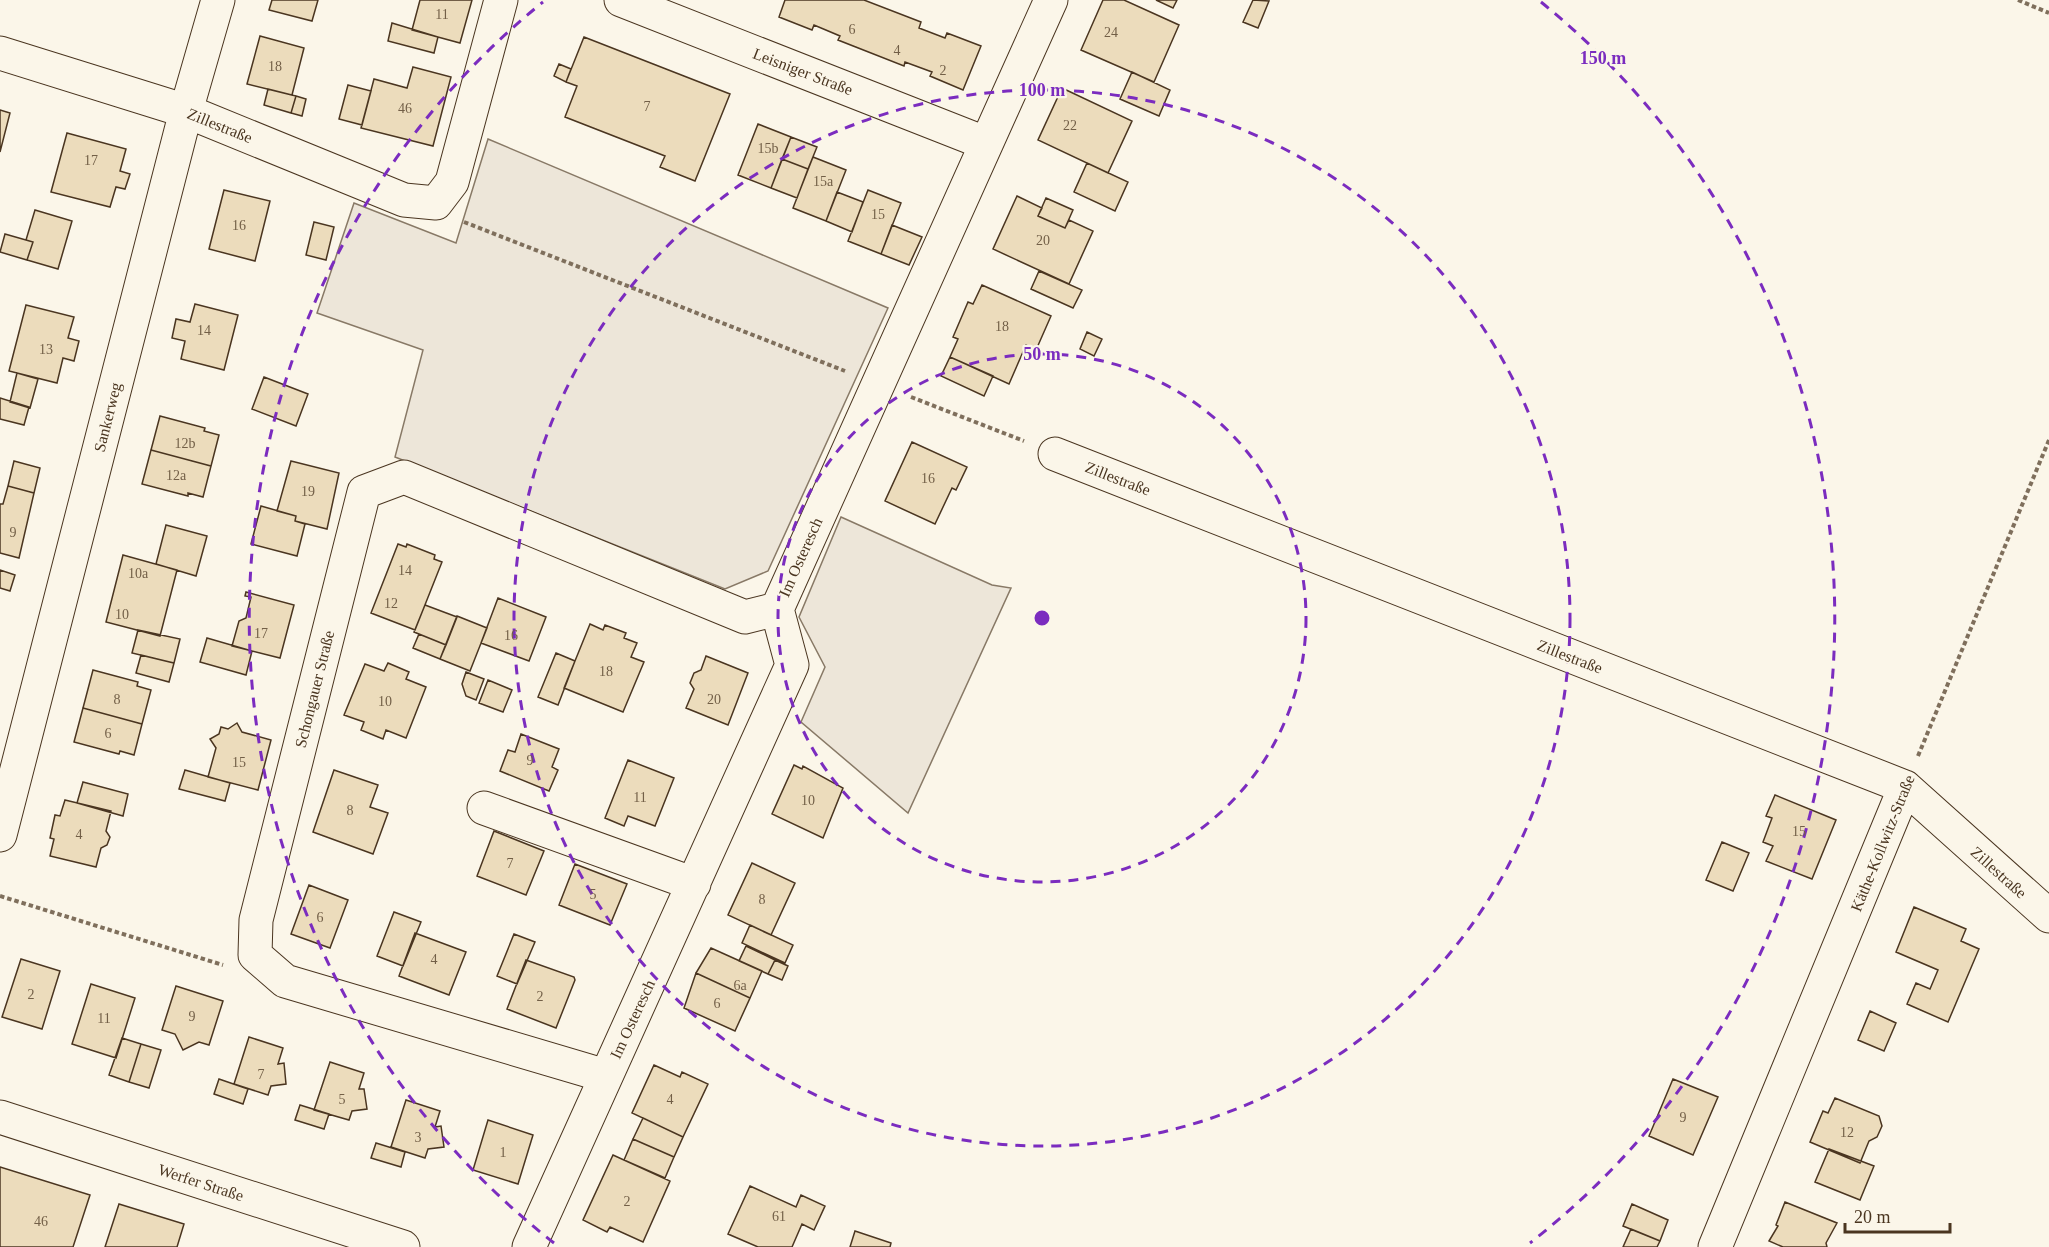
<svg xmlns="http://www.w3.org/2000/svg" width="2049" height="1247" font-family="Georgia,serif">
<rect width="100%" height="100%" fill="#fbf6e9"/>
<path fill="#ede6d9" stroke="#887966" stroke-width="1.5" d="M488,139L888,308L768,571L725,589L395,457L423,350L317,313L354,203L456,243Z
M841,517L992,585L1011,588L908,813L801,722L825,667L799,617Z"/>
<path fill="#ecdcbc" stroke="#4a3520" stroke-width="1.5" d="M272,0H318L312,21L269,10Z
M420,0H472L460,43L412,30Z
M785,0H864L921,22L919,28L945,38L947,33L981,46L963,90L930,76L932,72L905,62L904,66L838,40L840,36L814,25L812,30L779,17Z
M1103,0H1124L1179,25L1154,82L1081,50Z
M1156,0H1177L1173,8Z
M1253,0L1269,1L1258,28L1243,22Z
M392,23L438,37L434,53L388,41Z
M260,36L304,48L292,95L247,84Z
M584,37L730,94L695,181L660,167L665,156L565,117L577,86L566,82Z
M559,64L571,69L566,82L554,76Z
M413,67L451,77L433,146L361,128L374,79L407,88Z
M1132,72L1170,90L1159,116L1120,99Z
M348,85L371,91L362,125L339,119Z
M1062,88L1132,121L1108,173L1038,140Z
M268,89L296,96L291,113L264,105Z
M296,96L306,99L302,116L291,113Z
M0,110L10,113L0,152Z
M758,124L791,137L771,188L738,175Z
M67,133L126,149L120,171L130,174L125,189L116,187L110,207L51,192Z
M791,137L817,147L808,169L782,159Z
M813,157L846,170L826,221L793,208Z
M782,159L808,169L797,198L771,188Z
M1087,163L1128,182L1115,211L1074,192Z
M224,190L270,201L255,261L209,249Z
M868,190L901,203L881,254L848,241Z
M837,192L863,202L852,232L826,221Z
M1017,196L1042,208L1038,216L1065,228L1069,220L1093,231L1069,284L993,249Z
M1046,198L1073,210L1065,228L1038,216Z
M35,210L72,221L58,269L27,260L33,242L26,240Z
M314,222L334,227L326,260L306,255Z
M892,225L922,237L909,265L881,254Z
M5,234L33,242L27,260L0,252Z
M1039,271L1082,290L1073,308L1031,289Z
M982,285L1051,316L1036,350L1026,345L1009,384L950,357L958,339L953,337L968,302L973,304Z
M195,304L238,315L224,370L181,359L185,341L172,338L176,319L190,322Z
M26,305L74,317L68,338L79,341L74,361L63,358L57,383L9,371Z
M1087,332L1102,339L1094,356L1080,349Z
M950,357L993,376L984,396L941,376Z
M17,373L38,379L30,408L10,402Z
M264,377L308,394L296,426L252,409Z
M0,398L29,407L24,425L0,419Z
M160,416L205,428L204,431L219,435L211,466L151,450Z
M912,442L967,467L956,490L952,488L935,524L885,501Z
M151,450L211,466L203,497L188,493V496L142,484Z
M14,461L40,468L34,493L8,486Z
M291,461L339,473L327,529L295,521L296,516L277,511Z
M8,486L34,493L19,558L0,553V504H3Z
M261,506L296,516L295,521L305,524L297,556L251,544Z
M166,525L207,536L196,576L156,564Z
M398,544L406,547L407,544L435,555L434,559L442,562L415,630L371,613Z
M123,555L177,570L160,636L106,622Z
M0,570L15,575L10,591L0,588Z
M246,592L294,605L280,658L232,646L239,621L246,618L251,597L245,596Z
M498,598L546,617L529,661L481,643Z
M425,605L457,617L446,645L414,632Z
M457,616L487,628L470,671L440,659Z
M590,624L603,630L605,625L626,633L624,638L637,643L631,657L644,662L623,712L564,688Z
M138,630L180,639L174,663L132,653Z
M419,634L446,645L440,659L413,648Z
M207,638L252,651L246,675L200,662Z
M556,653L575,661L558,705L538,697Z
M141,655L174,663L169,682L136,673Z
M706,656L748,673L728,725L686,708L694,689L690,683L694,673L701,670Z
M388,663L409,672L406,679L426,687L406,738L386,730L383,739L361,730L364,722L344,715L365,664L384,671Z
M93,670L138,682L137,686L151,690L142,724L83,708Z
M466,672L484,679L476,700L466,696L462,684Z
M488,680L512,690L503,712L479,703Z
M83,708L142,724L134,755L120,751L119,754L74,742Z
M237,723L242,732L271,740L258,790L208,777L216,748L210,739L219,734L221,727L228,729Z
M521,734L559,749L552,767L558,770L549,791L500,771L508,750L515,752Z
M628,760L674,778L655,826L628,816L624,826L605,818Z
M794,765L802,769L803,766L843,788L823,838L772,814Z
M185,770L230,783L225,801L179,789Z
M334,770L378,785L370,807L388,813L373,854L313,832Z
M83,782L128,794L123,816L77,803Z
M1775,795L1836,820L1812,879L1766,861L1773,846L1763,842L1772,818L1766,816Z
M65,800L111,811L106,831L110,837L107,845L101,848L96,867L50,856L54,839L50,838L55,815L60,816Z
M494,831L544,851L526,895L477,876Z
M1722,842L1749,853L1733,891L1706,880Z
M752,863L795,883L771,935L728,915Z
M575,864L627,884L610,925L559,905Z
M309,885L348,900L330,948L291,934Z
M1914,907L1966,929L1961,941L1979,949L1948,1022L1907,1004L1916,983L1930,989L1938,970L1896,952Z
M394,912L421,922L403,966L377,956Z
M750,925L793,945L785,963L742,943Z
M415,933L466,952L449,995L399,976Z
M514,934L535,942L517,984L497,976Z
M746,946L775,960L768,974L739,961Z
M711,948L762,971L750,998L696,973Z
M21,959L60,971L42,1029L2,1017Z
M526,960L574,977L575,980L556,1028L507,1009Z
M775,960L788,966L782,980L768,974Z
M696,973L750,998L735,1031L684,1008Z
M91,984L135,998L116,1058L72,1044Z
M176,986L223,1001L209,1045L199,1042L183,1050L175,1034L162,1030Z
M1870,1011L1896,1023L1884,1051L1858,1040Z
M249,1037L283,1048L278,1064L284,1063L286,1084L271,1086L268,1095L234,1084Z
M122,1038L141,1044L129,1082L109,1075Z
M141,1044L161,1050L149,1088L129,1082Z
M330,1062L364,1073L359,1089H364L367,1109L352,1111L349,1120L314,1110Z
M654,1065L680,1077L682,1072L708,1084L683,1137L632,1113Z
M219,1079L248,1089L243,1104L214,1094Z
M1673,1079L1718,1097L1693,1155L1649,1136Z
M1835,1098L1879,1116L1882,1126L1877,1137L1869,1141L1860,1163L1810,1142L1823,1111L1828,1113Z
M406,1100L440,1111L435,1127L441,1126L444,1147L428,1149L425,1158L391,1147Z
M300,1105L329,1114L324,1129L295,1120Z
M643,1118L683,1137L674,1157L633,1139Z
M488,1120L533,1135L518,1184L473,1170Z
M633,1139L674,1157L665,1178L624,1160Z
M376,1143L405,1152L401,1167L371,1158Z
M1829,1149L1874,1166L1860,1200L1815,1182Z
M613,1155L670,1181L643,1242L610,1227L607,1232L583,1220Z
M0,1167L90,1195L73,1247H0Z
M750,1186L796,1207L801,1195L825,1206L814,1230L802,1224L792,1247H758L728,1234Z
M1785,1202L1837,1223L1826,1243L1827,1247H1783L1769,1241L1778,1226L1776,1225Z
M119,1204L184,1224L177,1247H105Z
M1632,1204L1668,1220L1660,1241L1623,1226Z
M1631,1229L1660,1241L1657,1247H1623Z
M855,1231L891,1243L890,1247H850Z"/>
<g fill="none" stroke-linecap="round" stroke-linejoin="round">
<g stroke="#4a3520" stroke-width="35">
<path id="minor" d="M621,0L985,143
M0,53L186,111L404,200L436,203L452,182L501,0
M1055,454L1905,787L2049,916
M484,808L694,884
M0,835L186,111L218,0
M606,1076L285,981L255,955L256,920L364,492L404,477L745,617L777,609
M0,1117L403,1247
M529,1247L792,665L777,609L1051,0
M1715,1247L1905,787"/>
</g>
<path stroke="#7f6f5c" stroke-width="4" stroke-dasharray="4.5 3" stroke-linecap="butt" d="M2018,0L2049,13
M464,222L845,371
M911,397L1024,441
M1918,756L2049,440
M0,896L223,965"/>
<use href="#minor" stroke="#fbf6e9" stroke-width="33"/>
</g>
<g fill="none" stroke="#7b2cbf" stroke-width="3" stroke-dasharray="10 8">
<circle cx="1042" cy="618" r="264"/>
<circle cx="1042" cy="618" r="528"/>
<path d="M554 1243A793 793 0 0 1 543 2M1541 2A793 793 0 0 1 1530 1243"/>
</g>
<g text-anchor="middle" stroke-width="4.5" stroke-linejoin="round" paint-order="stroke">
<g font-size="14" fill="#725f47">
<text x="442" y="19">11</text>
<text x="852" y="34">6</text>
<text x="1111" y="37">24</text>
<text x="897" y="55">4</text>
<text x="275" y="71">18</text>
<text x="943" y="75">2</text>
<text x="647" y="111">7</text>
<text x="405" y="113">46</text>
<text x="1070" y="130">22</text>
<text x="768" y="153">15b</text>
<text x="91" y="165">17</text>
<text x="823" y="186">15a</text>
<text x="878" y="219">15</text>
<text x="239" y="230">16</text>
<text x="1043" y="245">20</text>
<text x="1002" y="331">18</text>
<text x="204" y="335">14</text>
<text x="46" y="354">13</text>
<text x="185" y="448">12b</text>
<text x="176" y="480">12a</text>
<text x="928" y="483">16</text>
<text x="308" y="496">19</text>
<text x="13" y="537">9</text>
<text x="405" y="575">14</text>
<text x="138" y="578">10a</text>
<text x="391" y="608">12</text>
<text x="122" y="619">10</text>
<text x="261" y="638">17</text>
<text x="511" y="640">16</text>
<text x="606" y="676">18</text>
<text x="117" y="704">8</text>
<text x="714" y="704">20</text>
<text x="385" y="706">10</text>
<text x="108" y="738">6</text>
<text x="530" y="765">9</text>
<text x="239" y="767">15</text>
<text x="640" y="802">11</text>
<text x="808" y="805">10</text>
<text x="350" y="815">8</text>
<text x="1799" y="836">15</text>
<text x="79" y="839">4</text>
<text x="510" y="868">7</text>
<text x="593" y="899">5</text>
<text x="762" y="904">8</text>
<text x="320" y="922">6</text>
<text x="434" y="964">4</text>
<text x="740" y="990">6a</text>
<text x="31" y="999">2</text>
<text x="540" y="1001">2</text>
<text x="717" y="1008">6</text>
<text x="192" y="1021">9</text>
<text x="104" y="1023">11</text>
<text x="261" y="1079">7</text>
<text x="342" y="1104">5</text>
<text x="670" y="1104">4</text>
<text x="1683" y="1122">9</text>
<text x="1847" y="1137">12</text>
<text x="418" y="1142">3</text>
<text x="503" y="1157">1</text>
<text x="627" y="1206">2</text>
<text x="779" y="1221">61</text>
<text x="41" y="1226">46</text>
</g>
<g font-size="16" fill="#4a3520" stroke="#fbf6e9">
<text transform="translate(803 71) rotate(21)" y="6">Leisniger Straße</text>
<text transform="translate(220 125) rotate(22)" y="6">Zillestraße</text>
<text transform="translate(107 417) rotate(-76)" y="6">Sankerweg</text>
<text transform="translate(1118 478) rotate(21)" y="6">Zillestraße</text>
<text transform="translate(800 557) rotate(-66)" y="6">Im Osteresch</text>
<text transform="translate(1570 656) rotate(21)" y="6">Zillestraße</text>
<text transform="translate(314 689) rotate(-76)" y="6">Schongauer Straße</text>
<text transform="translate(1882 843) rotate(-68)" y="6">Käthe-Kollwitz-Straße</text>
<text transform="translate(1999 872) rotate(42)" y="6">Zillestraße</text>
<text transform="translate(632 1019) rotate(-65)" y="6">Im Osteresch</text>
<text transform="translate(201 1182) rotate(18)" y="6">Werfer Straße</text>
</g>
</g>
<circle cx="1042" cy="618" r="9" fill="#7b2cbf" stroke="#fbf6e9" stroke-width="3"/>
<g font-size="18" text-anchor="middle" font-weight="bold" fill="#7b2cbf" stroke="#fbf6e9" stroke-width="4.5" stroke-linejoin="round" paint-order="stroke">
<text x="1603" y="64">150 m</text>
<text x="1042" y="96">100 m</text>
<text x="1042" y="360">50 m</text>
</g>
<path d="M1845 1223v9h105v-9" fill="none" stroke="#4a3520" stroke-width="3"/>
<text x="1854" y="1223" font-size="18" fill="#4a3520" stroke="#fbf6e9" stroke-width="4.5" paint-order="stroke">20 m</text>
</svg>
